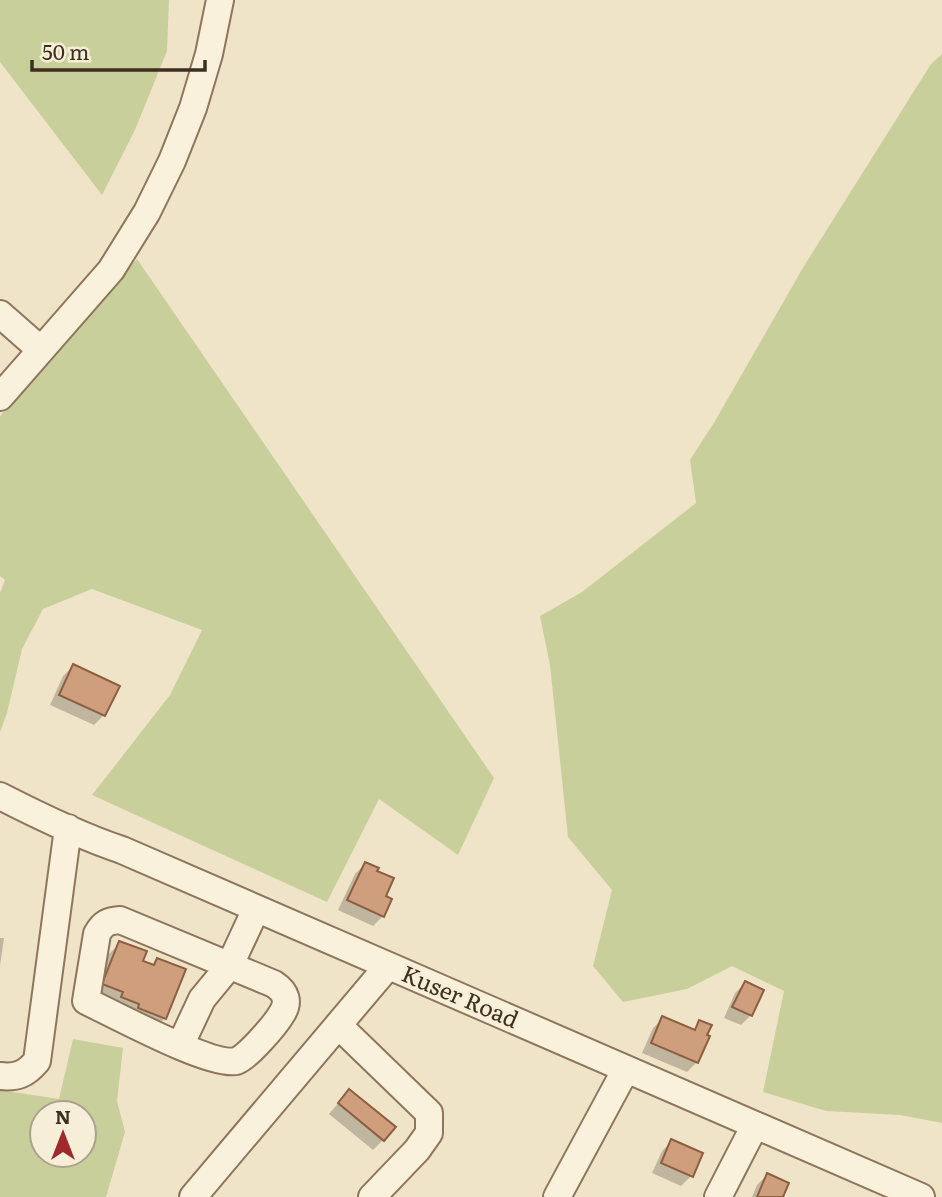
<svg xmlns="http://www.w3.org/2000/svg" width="942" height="1197" font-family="Literata,serif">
<rect width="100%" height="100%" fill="#f0e4c8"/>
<path fill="#c9cf9b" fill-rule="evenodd" d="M0,0H169L167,51L135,130L102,195L0,62Z
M942,54V1123L900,1115L826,1111L763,1092L784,991L732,966L687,989L623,1002L593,966L612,890L568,837L550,665L540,616L582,592L696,503L690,460L715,421L804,266L931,64Z
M137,259L494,778L458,855L379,799L327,902L92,795L170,695L202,630L92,589L43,609L22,649L7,713L0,732V593L5,580L0,576V416Z
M73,1039L123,1048L117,1101L125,1132L106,1197H0V1090L59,1099ZM84,1113V1155H42V1113Z"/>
<path fill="#0003" d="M73,666L104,715L94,725L50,705L63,676Z
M365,864L375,872L384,897L383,916L373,926L338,910L355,874Z
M0,938H4L0,966Z
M120,943L141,962L151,966L158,960L165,1018L150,1033L89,999L105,958Z
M745,983L751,1015L741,1025L724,1018L735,993Z
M663,1018L692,1031L700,1022L697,1062L687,1072L642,1053L653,1028Z
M340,1101L383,1140L373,1150L329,1114Z
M672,1141L691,1176L681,1186L652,1173L662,1151Z
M767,1175L781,1197H752L757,1185Z"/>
<path fill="#cf9f7d" stroke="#8d5f41" stroke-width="2" d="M73,664L120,686L105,716L59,695Z
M365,862L379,868L377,871L394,878L386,896L392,899L384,917L347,900Z
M119,941L147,951L143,961L154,965L157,958L186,969L166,1019L138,1008L139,1004L121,997L123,992L102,984Z
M745,981L764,990L752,1016L732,1007Z
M662,1016L695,1030L699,1020L712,1025L707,1035L710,1036L698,1063L651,1043Z
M349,1089L396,1127L384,1141L338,1103Z
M671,1139L703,1153L693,1177L661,1163Z
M767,1173L789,1183L783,1197H757Z"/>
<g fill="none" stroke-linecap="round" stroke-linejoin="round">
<g stroke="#8d765c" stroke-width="30">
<path id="minor" d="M0,314L41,350
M0,397L111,270L147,212L172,161L193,108L209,54L220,0
M0,796C39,816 80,836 122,850L921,1197
M120,920L274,984C286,992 290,1002 281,1015C275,1025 246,1059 236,1061C211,1067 114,1014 86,1001L97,934C103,923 108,921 120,920Z
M338,1025L429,1113V1133L417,1150L372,1197
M180,1046L202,999L230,965L256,909
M0,1076C17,1078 26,1074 37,1061L68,828
M193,1197L388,966
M557,1197L626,1069
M718,1197L755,1125"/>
</g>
<use href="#minor" stroke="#faf1dc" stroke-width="26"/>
</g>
<g text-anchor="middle" stroke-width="6" stroke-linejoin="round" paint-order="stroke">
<g font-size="23" fill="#3d2e20" stroke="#f7eed8">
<text transform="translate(460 997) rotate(23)" y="8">Kuser Road</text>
</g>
</g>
<g transform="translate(63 1134)"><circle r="33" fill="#f7eed8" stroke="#ada18e" stroke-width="2"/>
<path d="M0-5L12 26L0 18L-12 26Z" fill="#9e2a2b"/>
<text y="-10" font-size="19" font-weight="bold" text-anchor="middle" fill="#3d2e20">N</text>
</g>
<path d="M32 60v10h173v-10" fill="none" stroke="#3d2e20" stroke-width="3.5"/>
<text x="42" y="60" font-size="21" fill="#3d2e20" stroke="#f7eed8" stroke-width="5" paint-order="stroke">50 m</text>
</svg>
